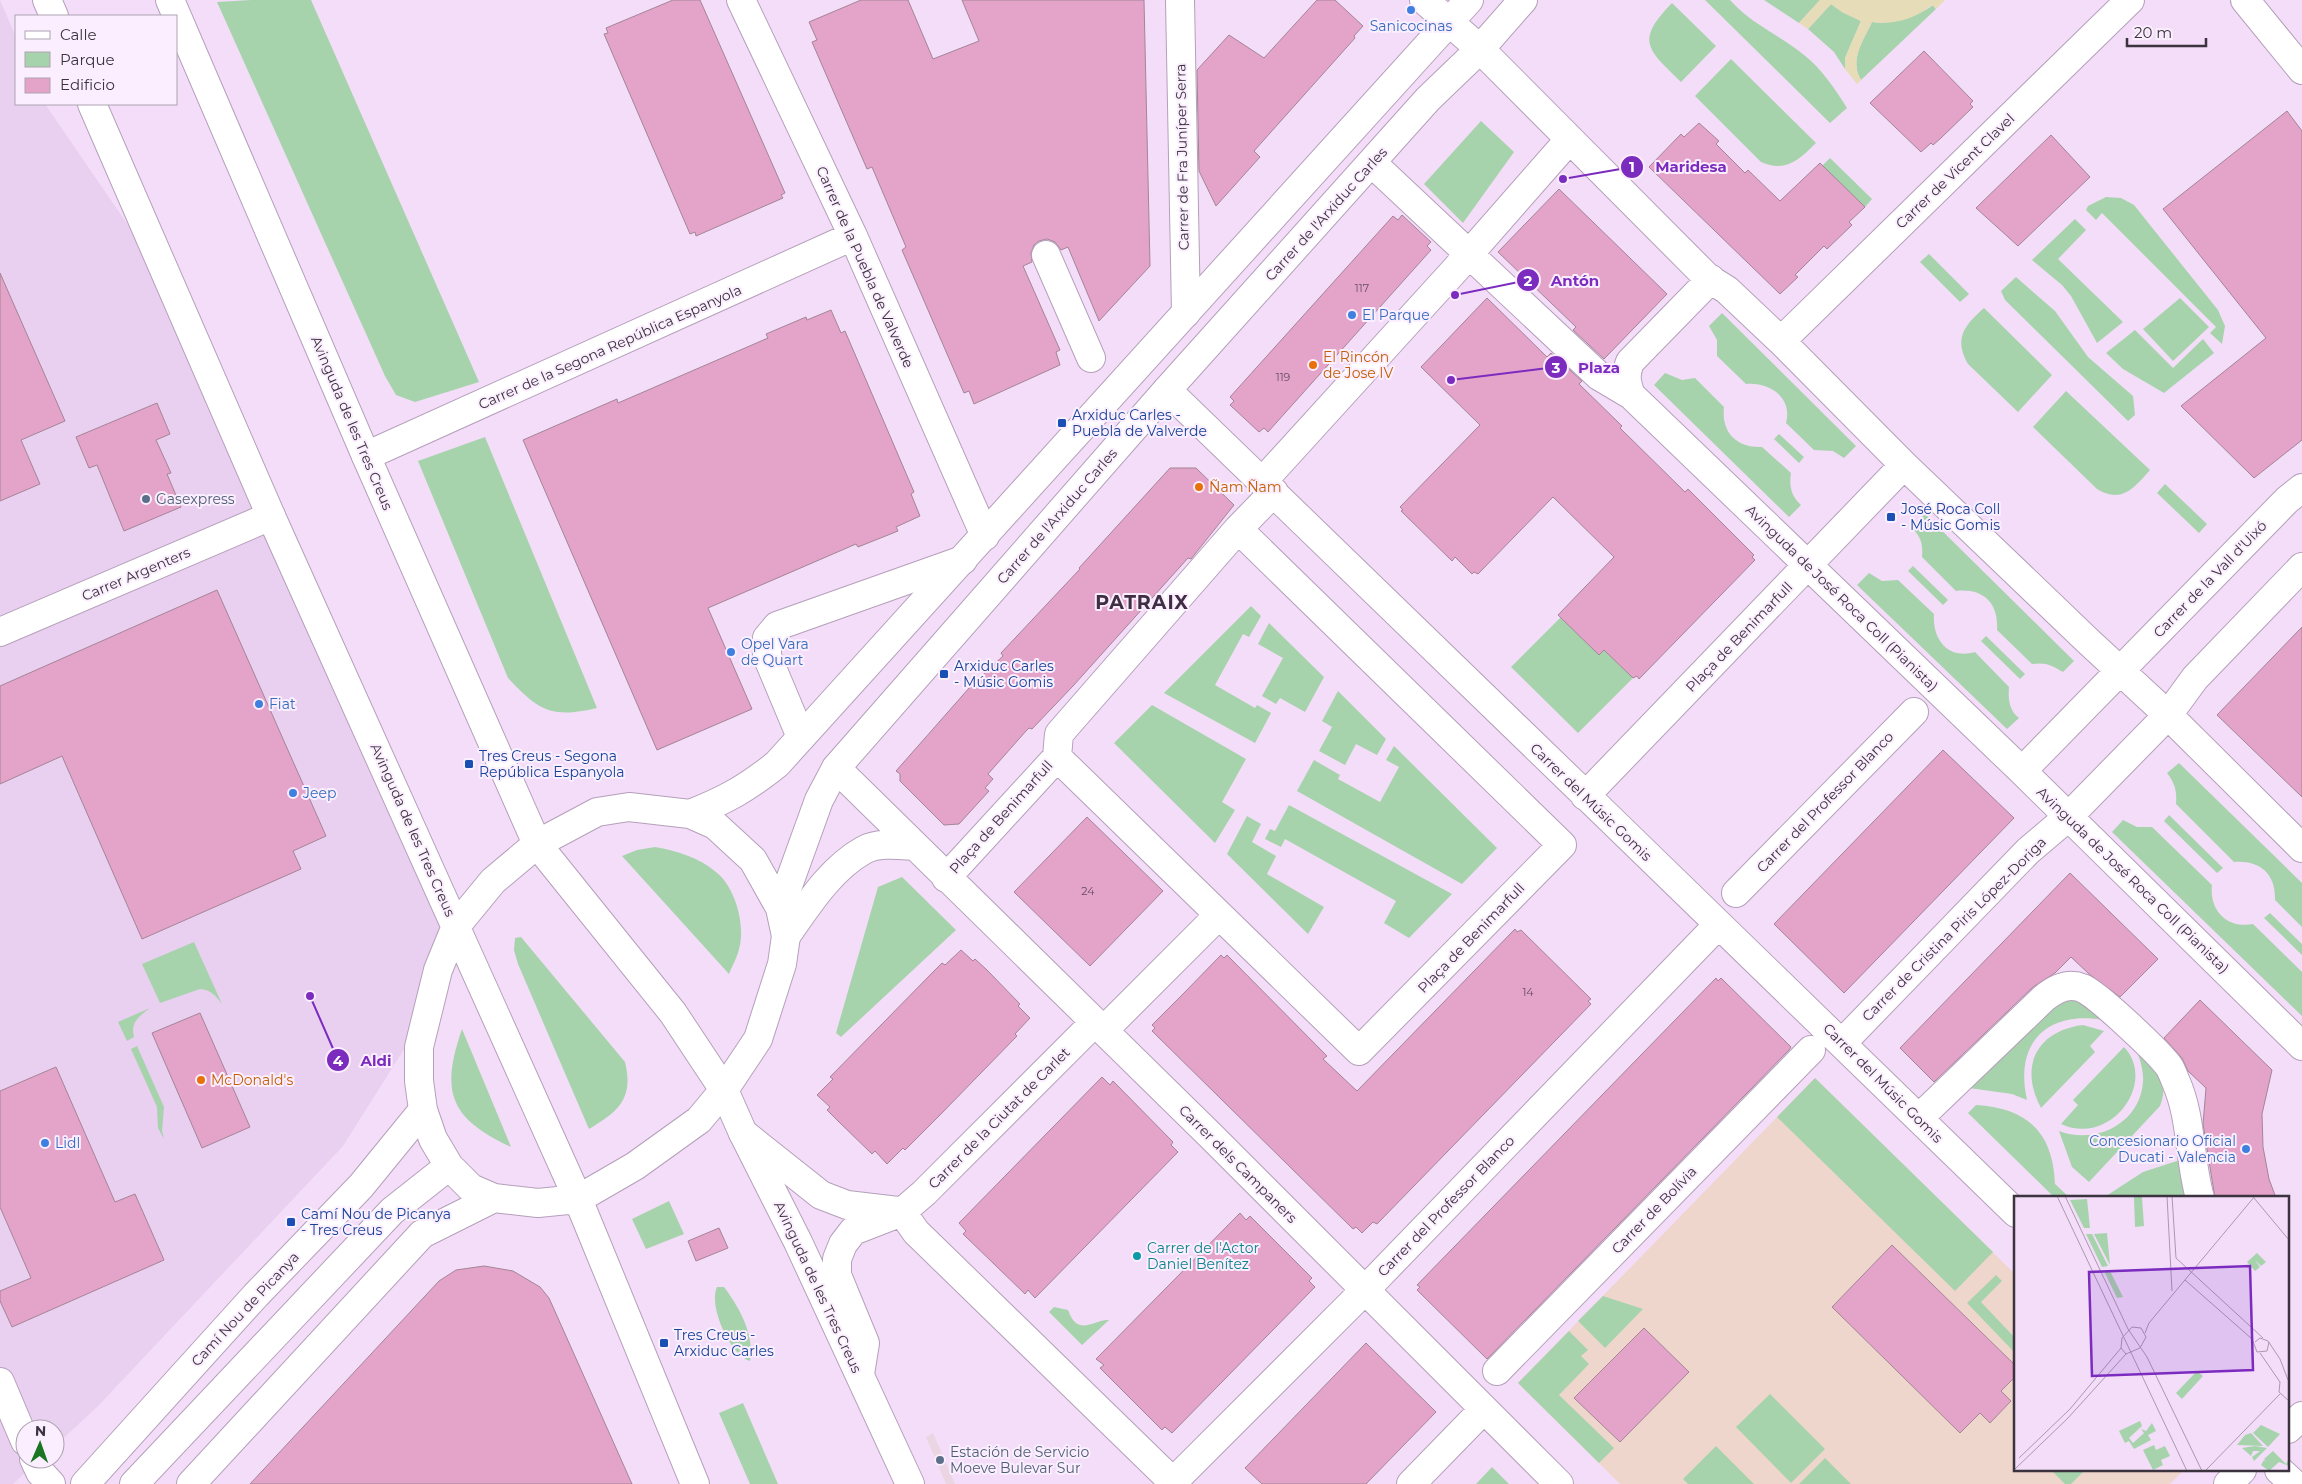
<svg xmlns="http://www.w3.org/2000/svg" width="2302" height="1484" font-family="Montserrat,sans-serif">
<rect width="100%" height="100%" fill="#f3ddf9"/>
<path fill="#ebd5e2" d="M933,1433L955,1484H946L926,1437Z"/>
<path fill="#e9cff0" d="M0,0L16,37V104H45L215,352L448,920L413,1035L343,1146L98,1406L55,1446V1429H25L40,1459L13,1484H0Z"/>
<path fill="#efd6cd" d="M1815,1078L2016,1275V1470H2184L2170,1484H1620L1518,1383Z"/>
<path fill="#a7d3ac" d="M251,0H311L479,382L415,402L396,395L385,376L217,2Z
M1705,0H1730C1751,24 1780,35 1804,55C1822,69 1835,89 1847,108L1830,123Z
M1764,0H1820L1799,23Z
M1672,3L1716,46L1681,82C1647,49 1635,41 1672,3Z
M1831,4L1842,12L1861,21L1845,58V69L1834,52L1808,29Z
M1933,5L1936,9L1861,80C1849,60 1863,41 1872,22C1892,25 1917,17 1933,5Z
M1731,59L1816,143C1799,160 1785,173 1761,162L1695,96Z
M1481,121L1514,152L1463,223L1424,184Z
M1830,158L1872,199L1865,207L1822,166Z
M2106,197L2121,198L2134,205L2218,310L2225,326L2222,344L2210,333L2216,327L2102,213L2096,220L2086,210L2088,206Z
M2075,219L2086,230L2058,259L2123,322L2097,343L2071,296L2062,285L2032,260Z
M1929,254L1969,294L1960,302L1920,262Z
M2016,277L2055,311L2088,357L2133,396L2135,415L2128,421L2005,300L2001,291Z
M2180,298L2209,327L2173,361L2143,329Z
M1984,308L2052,375L2018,412L1968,364C1953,338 1965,325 1984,308Z
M1722,313L1856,446L1844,458L1833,451L1814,450L1786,423C1793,397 1769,382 1746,384L1717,356V340L1709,326Z
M2135,330L2173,368L2203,339L2214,353L2164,393L2123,369L2106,353Z
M1665,373L1682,380L1695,378L1724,407C1721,433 1737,448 1762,447L1791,473C1789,486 1791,496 1801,505L1789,517L1654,385Z
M2066,391L2150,470C2134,488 2122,504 2097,489L2033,427Z
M1779,434L1804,457L1799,463L1774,439Z
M485,437L597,708C551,719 538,710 508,678L418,461Z
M2165,484L2207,524L2199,533L2157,493Z
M1925,514L2074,661L2063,672C2052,665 2045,662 2032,664L1997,630C1999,603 1983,588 1956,591L1922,557C1923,544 1921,537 1912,528Z
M1913,566L1948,600L1943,605L1908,571Z
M1869,573L1882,581L1898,580L1934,614C1932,639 1948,660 1975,652L2009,687C2008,699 2009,710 2019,718L2007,729L1857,585Z
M1251,606L1261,616L1249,637L1243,634L1215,685L1255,708L1257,705L1271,713L1255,743L1164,693Z
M1561,617L1599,655L1604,650L1633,678L1578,733L1511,667Z
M1269,623L1324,677L1305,712L1280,698L1276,704L1262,696L1283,658L1258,644Z
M1986,636L2025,674L2020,679L1981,641Z
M1338,691L1386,739L1377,755L1356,744L1345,765L1319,751L1332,727L1322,721Z
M1152,705L1246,759L1222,802L1235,810L1215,843L1114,743Z
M1394,746L1497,848L1462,884L1297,791L1314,760L1340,775L1338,779L1380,802L1399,767L1386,760Z
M2179,763L2302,883V927L2275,900C2276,874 2260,860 2234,862L2176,804C2177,791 2175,783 2167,773Z
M1289,805L1452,894L1409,938L1384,923L1396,901L1285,839L1281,847L1265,839L1270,829L1275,831Z
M2169,815L2223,868L2217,873L2164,821Z
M1247,816L1261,824L1252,842L1276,856L1267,874L1324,907L1308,934L1227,854Z
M2123,820L2137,827H2152L2212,885C2209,910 2227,929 2253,924L2302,972V1016L2112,832Z
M655,847C677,851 698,857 716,872C735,887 746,925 739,949C737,958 732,966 729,974L622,856L637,850Z
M902,877L956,930L841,1037L836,1033L878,887Z
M2270,913L2302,944V955L2264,918Z
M521,937L625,1062C634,1099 618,1112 589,1129L518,964L514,950L515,938Z
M194,942L222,1004C215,995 211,990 200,989L160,1003L142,964Z
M2077,997L2104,1020C2047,1010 2014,1043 2027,1100L2012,1094L1969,1088L2061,999Z
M150,1008C139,1016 130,1023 134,1037L127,1041L118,1022Z
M2083,1025L2104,1031L2090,1046L2095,1052L2041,1108C2019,1067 2036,1031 2083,1025Z
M462,1029L511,1147C450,1118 440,1093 462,1029Z
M2134,1044C2153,1065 2171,1077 2160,1106L2089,1182L2072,1167L2059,1131C2095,1145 2140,1124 2143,1082C2144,1069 2139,1057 2134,1044Z
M137,1046L164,1107L162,1131L164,1139L158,1128L157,1107L131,1049Z
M2124,1047C2158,1083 2110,1147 2061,1124L2078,1105L2073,1100Z
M1815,1078L1993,1252L1955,1291L1777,1117Z
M1976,1105C2027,1108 2053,1132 2055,1184L2070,1198H2055L1968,1113Z
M2183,1159L2191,1198H2103L2143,1172Z
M669,1201L684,1234L646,1249L632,1219Z
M1996,1275L2002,1281L1981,1302L2016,1339V1354L1967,1303Z
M717,1287H724C739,1307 755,1335 750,1361C730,1355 708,1306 717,1287Z
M1603,1296L1643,1309L1605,1348L1578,1321Z
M1054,1307L1068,1310C1078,1338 1094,1319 1109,1320L1082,1345L1049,1312Z
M1569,1331L1588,1350L1581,1356L1589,1364L1559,1395L1614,1448L1599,1463L1518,1383Z
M1770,1394L1825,1449L1791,1483L1736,1427Z
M743,1403L778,1484H750L719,1413Z
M1716,1446L1754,1484H1688L1683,1479Z
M1825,1458L1851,1484H1799Z
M1492,1467L1509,1484H1476Z
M2051,1470H2067L2069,1472L2071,1470H2085L2071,1484H2065Z"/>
<path fill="#e6dcb7" d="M1820,0H1945L1936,9L1932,5C1914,19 1895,25 1872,22C1863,41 1849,60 1861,80L1857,84L1845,69V58L1861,21L1842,12L1831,4L1808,29L1799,23Z"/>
<path fill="#e4a3c9" stroke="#a38596" d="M673,0H700L785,193L781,195L783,198L696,236L695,232L690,234L604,34L608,33L606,28Z
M861,0H908L933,59L979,41L962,0H1144L1150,266L1099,321L1068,247L1061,250L1055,242L1047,239L1039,241L1034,245L1031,253L1032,262L1023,266L1060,350L1056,352L1060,365L974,404L969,391L964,393L902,250L906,247L872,167L867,169L812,42L817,40L809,22Z
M1317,0H1335L1363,26L1354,36L1355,38L1254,151L1260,157L1216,206L1199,171L1197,70L1229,35L1264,58Z
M1924,51L1973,101L1970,104L1973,107L1941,138L1933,145L1931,143L1921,152L1870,103Z
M2287,111L2302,131V440L2254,478L2181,406L2266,338L2163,209Z
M1699,123L1719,141L1716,144L1745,173L1748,170L1780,201L1820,163L1865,207L1849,222L1852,225L1827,249L1824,246L1795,275L1798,277L1780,294L1649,167L1681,134L1684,137Z
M2051,135L2090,177L2018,246L1976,208Z
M1559,189L1667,294L1604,359L1573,330L1576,327L1498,252Z
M1402,215L1431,242L1427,246L1431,250L1268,432L1264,428L1259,432L1230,405L1234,401L1230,397L1393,216L1398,220Z
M0,273L65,421L21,440L40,484L0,501Z
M1487,298L1547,357L1551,353L1582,381L1579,384L1622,426L1620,428L1685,492L1688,489L1754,555L1752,557L1755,560L1639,679L1637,676L1633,678L1604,650L1599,655L1558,615L1614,557L1553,497L1478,574L1474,572L1472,574L1455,557L1452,561L1401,511L1403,510L1400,507L1480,425L1421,367Z
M831,310L841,333L845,331L914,492L911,494L920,516L896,527L898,531L858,547L856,544L708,608L752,709L657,750L523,440L617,399L618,403L745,348L768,338L766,334L806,317L807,320Z
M157,403L170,434L156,440L171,473L167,474L181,507L124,531L97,465L89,468L76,437Z
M1170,468H1196L1234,505L1191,559L1188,558L1073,686L1032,729L1029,728L1026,731L988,774L993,779L985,788L989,791L959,824L944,825L900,781V774L896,771L970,687L1003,656L1001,653L1080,569L1079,568Z
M217,590L326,836L293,851L301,869L142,939L62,756L0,784V686Z
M2302,627V797L2217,715Z
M1943,750L2014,818L1844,993L1774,924Z
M1087,817L1163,891L1090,966L1014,892Z
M2070,873L2158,959L2120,997L2089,974L2071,957L2055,973L2033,987L1934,1082L1900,1048Z
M1515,929L1517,932L1521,930L1591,999L1588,1001L1591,1004L1377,1224L1373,1222L1362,1233L1356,1227L1353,1229L1152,1031L1155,1028L1152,1025L1182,995L1221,955L1224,958L1227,955L1327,1056L1323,1059L1357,1091Z
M961,950L973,961L975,959L987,970L1020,1004L1018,1006L1030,1018L1015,1034L1017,1036L939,1116L905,1150L903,1148L887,1164L875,1151L872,1154L838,1121L827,1110L830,1107L817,1095L833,1079L830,1077L934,971L942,963L945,965Z
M1716,978L1718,981L1721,978L1791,1047L1789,1050L1487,1359L1417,1290L1420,1287L1417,1285Z
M2200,1000L2272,1070L2262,1114L2263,1147L2269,1179L2276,1198H2215L2203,1124L2206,1088L2188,1071L2182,1058L2164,1038Z
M200,1013L250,1127L202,1148L152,1033Z
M56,1067L115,1202L135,1194L164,1260L12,1327L0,1301V1291L31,1278L0,1207V1091Z
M1102,1077L1110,1085L1113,1081L1173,1142L1171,1145L1178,1152L1035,1298L1028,1290L1025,1294L963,1234L966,1231L959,1223Z
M1240,1213L1246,1220L1250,1216L1312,1278L1309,1281L1315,1287L1172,1433L1165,1427L1162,1430L1100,1368L1104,1365L1096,1359Z
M719,1228L728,1248L696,1261L688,1241Z
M1892,1245L2016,1366V1376L2001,1391L2011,1401L1990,1423L1980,1413L1960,1433L1832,1307Z
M484,1266L513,1271L540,1287L549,1298L632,1484H250L439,1281L456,1270Z
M1644,1328L1689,1372L1620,1442L1574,1398Z
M1366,1343L1436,1412L1366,1484H1262L1245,1468Z"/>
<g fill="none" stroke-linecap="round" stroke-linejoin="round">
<g stroke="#b5a0ba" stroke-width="30">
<path id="minor" d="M741,0L853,236L985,536
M1180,0L1186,313
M1424,0L1480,49L1708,278L1727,290L1781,341L1904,465L2089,642L2168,715L2302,848
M2245,0L2302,70
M1372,163L1599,376L1631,395L2022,771L2302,1046
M1046,255L1091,358
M1781,341L2130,0
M1167,390C1450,664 1734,938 2016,1213
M1631,395C1626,382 1625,375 1630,362L1711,279
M366,456L853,236
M1262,482L1455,270L1569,140
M0,632L271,516
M801,737L767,656V638L777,626L963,560
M1057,757L1359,1051L1562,845L1238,529
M836,768L1211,1136L1559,1484
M2022,771L2287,500L2302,488
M1585,796L1904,465
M946,878L1057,757L1059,734L1238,529L1274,492
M1736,893L1914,712
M786,936C808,905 830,869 864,850C878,842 899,845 914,846
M1104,1030L1219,915
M1842,1043L2028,851L2068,817L2168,715L2195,678L2302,567
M1919,1118L2044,998C2055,989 2068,982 2082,988C2096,993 2161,1054 2170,1068C2172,1072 2174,1077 2176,1082C2192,1118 2189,1160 2200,1198
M743,1133L821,1195L847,1205L898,1211
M902,1212L916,1232L1173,1482
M1497,1371L1811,1050
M860,1374L865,1343L837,1275V1259L843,1244L853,1231L902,1212L924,1193L1095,1022
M0,1382L25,1441
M2288,1429L2302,1416
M34,1459L40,1472L51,1484
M2279,1470L2294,1484
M1171,1484L1365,1290L1718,925
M1411,1484L1484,1409
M2228,1484L2242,1470"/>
</g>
<g stroke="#b5a0ba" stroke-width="30">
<path id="major" d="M47,0L54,16
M170,0L366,456L537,844L673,1013L724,1090L743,1133L798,1242L910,1484
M92,104L271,516L578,1199L695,1484
M629,807L690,814L715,825L753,860L780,908L786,936L782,964L758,1039L724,1090L699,1120L635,1166L578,1199L538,1203L494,1198L471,1188L449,1166L433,1139L423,1110L419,1081V1047L438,970L456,926L493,881L537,844L597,812Z
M690,814C726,800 747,788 777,764L1469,0
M780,908L819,800L836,768L1167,390L1428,99L1480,49L1523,0
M85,1484L256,1295L361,1186L423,1110
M134,1484L392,1211L449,1166
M191,1484L422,1234L494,1198"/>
</g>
<use href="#minor" stroke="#fff" stroke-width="28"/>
<use href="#major" stroke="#fff" stroke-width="28"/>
</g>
<g fill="#3f7fe0" stroke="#fbeefe" stroke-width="2">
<circle cx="1411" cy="10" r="5"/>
<circle cx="1352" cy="315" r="5"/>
<circle cx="731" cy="652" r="5"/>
<circle cx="259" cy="704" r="5"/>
<circle cx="293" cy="793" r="5"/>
<circle cx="45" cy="1143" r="5"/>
<circle cx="2246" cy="1149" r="5"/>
</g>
<g fill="#e8710a" stroke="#fbeefe" stroke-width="2">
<circle cx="1313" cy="365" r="5"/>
<circle cx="1199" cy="487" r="5"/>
<circle cx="201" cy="1080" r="5"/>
</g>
<g fill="#1a4fb4" stroke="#fbeefe" stroke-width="2">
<rect x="1057" y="418" width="10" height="10" rx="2.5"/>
<rect x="1886" y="512" width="10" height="10" rx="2.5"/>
<rect x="939" y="669" width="10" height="10" rx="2.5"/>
<rect x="464" y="759" width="10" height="10" rx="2.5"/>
<rect x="286" y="1217" width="10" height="10" rx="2.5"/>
<rect x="659" y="1338" width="10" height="10" rx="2.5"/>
</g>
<g fill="#5c6f8a" stroke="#fbeefe" stroke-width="2">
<circle cx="146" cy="499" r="5"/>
<circle cx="940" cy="1460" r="5"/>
</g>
<circle fill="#0f9aa8" stroke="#fbeefe" stroke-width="2" cx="1137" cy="1256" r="5"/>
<g text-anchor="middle" stroke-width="4" stroke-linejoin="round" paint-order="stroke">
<g font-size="11" fill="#654f60">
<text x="1362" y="292">117</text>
<text x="1283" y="381">119</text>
<text x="1088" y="895">24</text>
<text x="1528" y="996">14</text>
</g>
<g font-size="14" fill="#366cbe" stroke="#fbeefe" text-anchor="start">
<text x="1411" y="31" text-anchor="middle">Sanicocinas</text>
<text x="1362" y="320">El Parque</text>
<text x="741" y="649">Opel Vara<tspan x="741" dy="16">de Quart</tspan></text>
<text x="269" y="709">Fiat</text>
<text x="303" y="798">Jeep</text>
<text x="2236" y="1146" text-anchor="end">Concesionario Oficial<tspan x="2236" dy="16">Ducati - Valencia</tspan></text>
<text x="55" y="1148">Lidl</text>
</g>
<g font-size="14" fill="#3b333d" stroke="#fbeefe">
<text transform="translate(1182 157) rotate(-91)" y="5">Carrer de Fra Juníper Serra</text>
<text transform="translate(1955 171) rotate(-44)" y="5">Carrer de Vicent Clavel</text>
<text transform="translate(1326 214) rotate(-48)" y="5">Carrer de l'Arxiduc Carles</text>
<text transform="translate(865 267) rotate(66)" y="5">Carrer de la Puebla de Valverde</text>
<text transform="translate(610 347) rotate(-24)" y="5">Carrer de la Segona República Espanyola</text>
<text transform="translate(352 423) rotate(67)" y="5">Avinguda de les Tres Creus</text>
<text transform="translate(1057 516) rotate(-49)" y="5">Carrer de l'Arxiduc Carles</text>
<text transform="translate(136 574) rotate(-23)" y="5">Carrer Argenters</text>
<text transform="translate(2210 579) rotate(-46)" y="5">Carrer de la Vall d'Uixó</text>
<text transform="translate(1842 598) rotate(44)" y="5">Avinguda de José Roca Coll (Pianista)</text>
<text transform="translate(1739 637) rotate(-46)" y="5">Plaça de Benimarfull</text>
<text transform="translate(1591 802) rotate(44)" y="5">Carrer del Músic Gomis</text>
<text transform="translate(1825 802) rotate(-46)" y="5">Carrer del Professor Blanco</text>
<text transform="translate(1001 817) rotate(-48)" y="5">Plaça de Benimarfull</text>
<text transform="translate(413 830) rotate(66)" y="5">Avinguda de les Tres Creus</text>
<text transform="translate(2133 880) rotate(44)" y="5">Avinguda de José Roca Coll (Pianista)</text>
<text transform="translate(1954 929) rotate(-45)" y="5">Carrer de Cristina Piris López-Doriga</text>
<text transform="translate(1471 938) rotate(-46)" y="5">Plaça de Benimarfull</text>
<text transform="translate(1883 1083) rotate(45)" y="5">Carrer del Músic Gomis</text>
<text transform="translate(999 1118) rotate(-45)" y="5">Carrer de la Ciutat de Carlet</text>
<text transform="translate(1238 1164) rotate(45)" y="5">Carrer dels Campaners</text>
<text transform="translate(1446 1206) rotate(-46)" y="5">Carrer del Professor Blanco</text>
<text transform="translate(1654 1210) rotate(-46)" y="5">Carrer de Bolívia</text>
<text transform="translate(818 1287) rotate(65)" y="5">Avinguda de les Tres Creus</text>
<text transform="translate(245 1309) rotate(-47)" y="5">Camí Nou de Picanya</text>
</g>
<g font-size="14" fill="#c56008" stroke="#fbeefe" text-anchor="start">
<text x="1323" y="362">El Rincón<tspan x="1323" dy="16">de Jose IV</tspan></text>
<text x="1209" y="492">Ñam Ñam</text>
<text x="211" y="1085">McDonald's</text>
</g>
<g font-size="14" fill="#164399" stroke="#fbeefe" text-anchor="start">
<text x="1072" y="420">Arxiduc Carles -<tspan x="1072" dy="16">Puebla de Valverde</tspan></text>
<text x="1901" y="514">José Roca Coll<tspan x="1901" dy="16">- Músic Gomis</tspan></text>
<text x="954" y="671">Arxiduc Carles<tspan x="954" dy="16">- Músic Gomis</tspan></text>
<text x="479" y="761">Tres Creus - Segona<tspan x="479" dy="16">República Espanyola</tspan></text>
<text x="301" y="1219">Camí Nou de Picanya<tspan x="301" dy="16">- Tres Creus</tspan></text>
<text x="674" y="1340">Tres Creus -<tspan x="674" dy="16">Arxiduc Carles</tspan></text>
</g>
<g font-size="14" fill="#4e5e75" stroke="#fbeefe" text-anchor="start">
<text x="156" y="504">Gasexpress</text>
<text x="950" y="1457">Estación de Servicio<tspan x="950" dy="16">Moeve Bulevar Sur</tspan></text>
</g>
<g font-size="14" fill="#0d838f" stroke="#fbeefe" text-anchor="start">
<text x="1147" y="1253">Carrer de l'Actor<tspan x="1147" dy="16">Daniel Benítez</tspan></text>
</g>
<g font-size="19" font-weight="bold" letter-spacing="1" fill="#402f44" stroke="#fbeefe">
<text x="1142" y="609">PATRAIX</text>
</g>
</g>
<g transform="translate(2014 1196)">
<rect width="275" height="275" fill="#f3ddf9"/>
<path d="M120,1H128L130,30L121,31ZM73,3L76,32H70L56,4ZM93,37L96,69L80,38ZM72,38H78L94,70L88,71ZM243,57L252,66L247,70L241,64L246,71L241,75L233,66ZM90,75H96L109,101L103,102ZM183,175L189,180L168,203L162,197ZM126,225L128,230L115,242L119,247L130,237L127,233L132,235L138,227L142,235L134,239L137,244L120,253L115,245L111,247L105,235ZM247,229L266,238L254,251L239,237ZM237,237L249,250L223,249L231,239ZM140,249L142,254L151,250L156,260L147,264L149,269L139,274L129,254ZM241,250L253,252L240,265L238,261L246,255H239L237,260L228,252ZM259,255L272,268L275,262V270L265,266L255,275L247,269L250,264L253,266L250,263Z" fill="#a7d3ac"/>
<path fill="none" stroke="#a999ae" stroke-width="1" d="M43,0L173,275M51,0L114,133L133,161L188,275M153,0L158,95M158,0L162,62L249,142M240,2L275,44M171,84L238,143L243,156L253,155L255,146M118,131L127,132L132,141L126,152L112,158L107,152L108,142ZM131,137L135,127L241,0M241,146L246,142L254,145L266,163L274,184M246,157L266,186M266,186L265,196L275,205M5,262L56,213L107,152M1,273L54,222L112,158M191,275L266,198"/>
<path fill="#7b2cbf" fill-opacity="0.15" stroke="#7b2cbf" stroke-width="2.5" d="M236,70L239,174L78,180L75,76Z"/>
<rect width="275" height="275" fill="none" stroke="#3b333d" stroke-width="2.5"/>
</g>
<path fill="none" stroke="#7b2cbf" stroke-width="2" d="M1563 179L1632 167M1455 295L1528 280M1451 380L1556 367M310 996L338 1060"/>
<g fill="#7b2cbf" stroke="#fbeefe" stroke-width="2">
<circle cx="1563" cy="179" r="5"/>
<circle cx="1455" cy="295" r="5"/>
<circle cx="1451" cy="380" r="5"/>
<circle cx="310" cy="996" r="5"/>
<circle cx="1632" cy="167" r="12"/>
<circle cx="1528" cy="280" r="12"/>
<circle cx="1556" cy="367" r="12"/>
<circle cx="338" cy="1060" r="12"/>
</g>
<g font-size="15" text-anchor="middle" font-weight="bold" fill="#fff">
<text x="1632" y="172">1</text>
<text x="1528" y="286">2</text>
<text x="1556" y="373">3</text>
<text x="338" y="1066">4</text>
</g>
<g font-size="15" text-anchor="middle" font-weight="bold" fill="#7b2cbf" stroke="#fbeefe" stroke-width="4" stroke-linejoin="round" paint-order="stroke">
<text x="1691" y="172">Maridesa</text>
<text x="1575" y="286">Antón</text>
<text x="1599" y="373">Plaza</text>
<text x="376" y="1066">Aldi</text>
</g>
<rect x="15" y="15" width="162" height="90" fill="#fbeefe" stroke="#aea3b1"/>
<rect x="25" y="31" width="25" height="8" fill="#ffffff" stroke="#aea3b1"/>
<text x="60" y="40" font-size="15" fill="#3b333d">Calle</text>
<rect x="25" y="52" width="25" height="15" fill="#a7d3ac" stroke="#aea3b1"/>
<text x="60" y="65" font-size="15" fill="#3b333d">Parque</text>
<rect x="25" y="78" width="25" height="15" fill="#e4a3c9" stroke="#aea3b1"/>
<text x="60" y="90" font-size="15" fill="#3b333d">Edificio</text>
<g transform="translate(40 1444) rotate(2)"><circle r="24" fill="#fbeefe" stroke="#aea3b1"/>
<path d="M0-4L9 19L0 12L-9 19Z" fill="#1b7624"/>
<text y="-8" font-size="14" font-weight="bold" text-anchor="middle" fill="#3b333d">N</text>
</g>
<path d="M2127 38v8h79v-8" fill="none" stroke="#3b333d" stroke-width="2.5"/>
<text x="2134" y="38" font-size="15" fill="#3b333d" stroke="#fbeefe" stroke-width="4" paint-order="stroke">20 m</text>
</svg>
